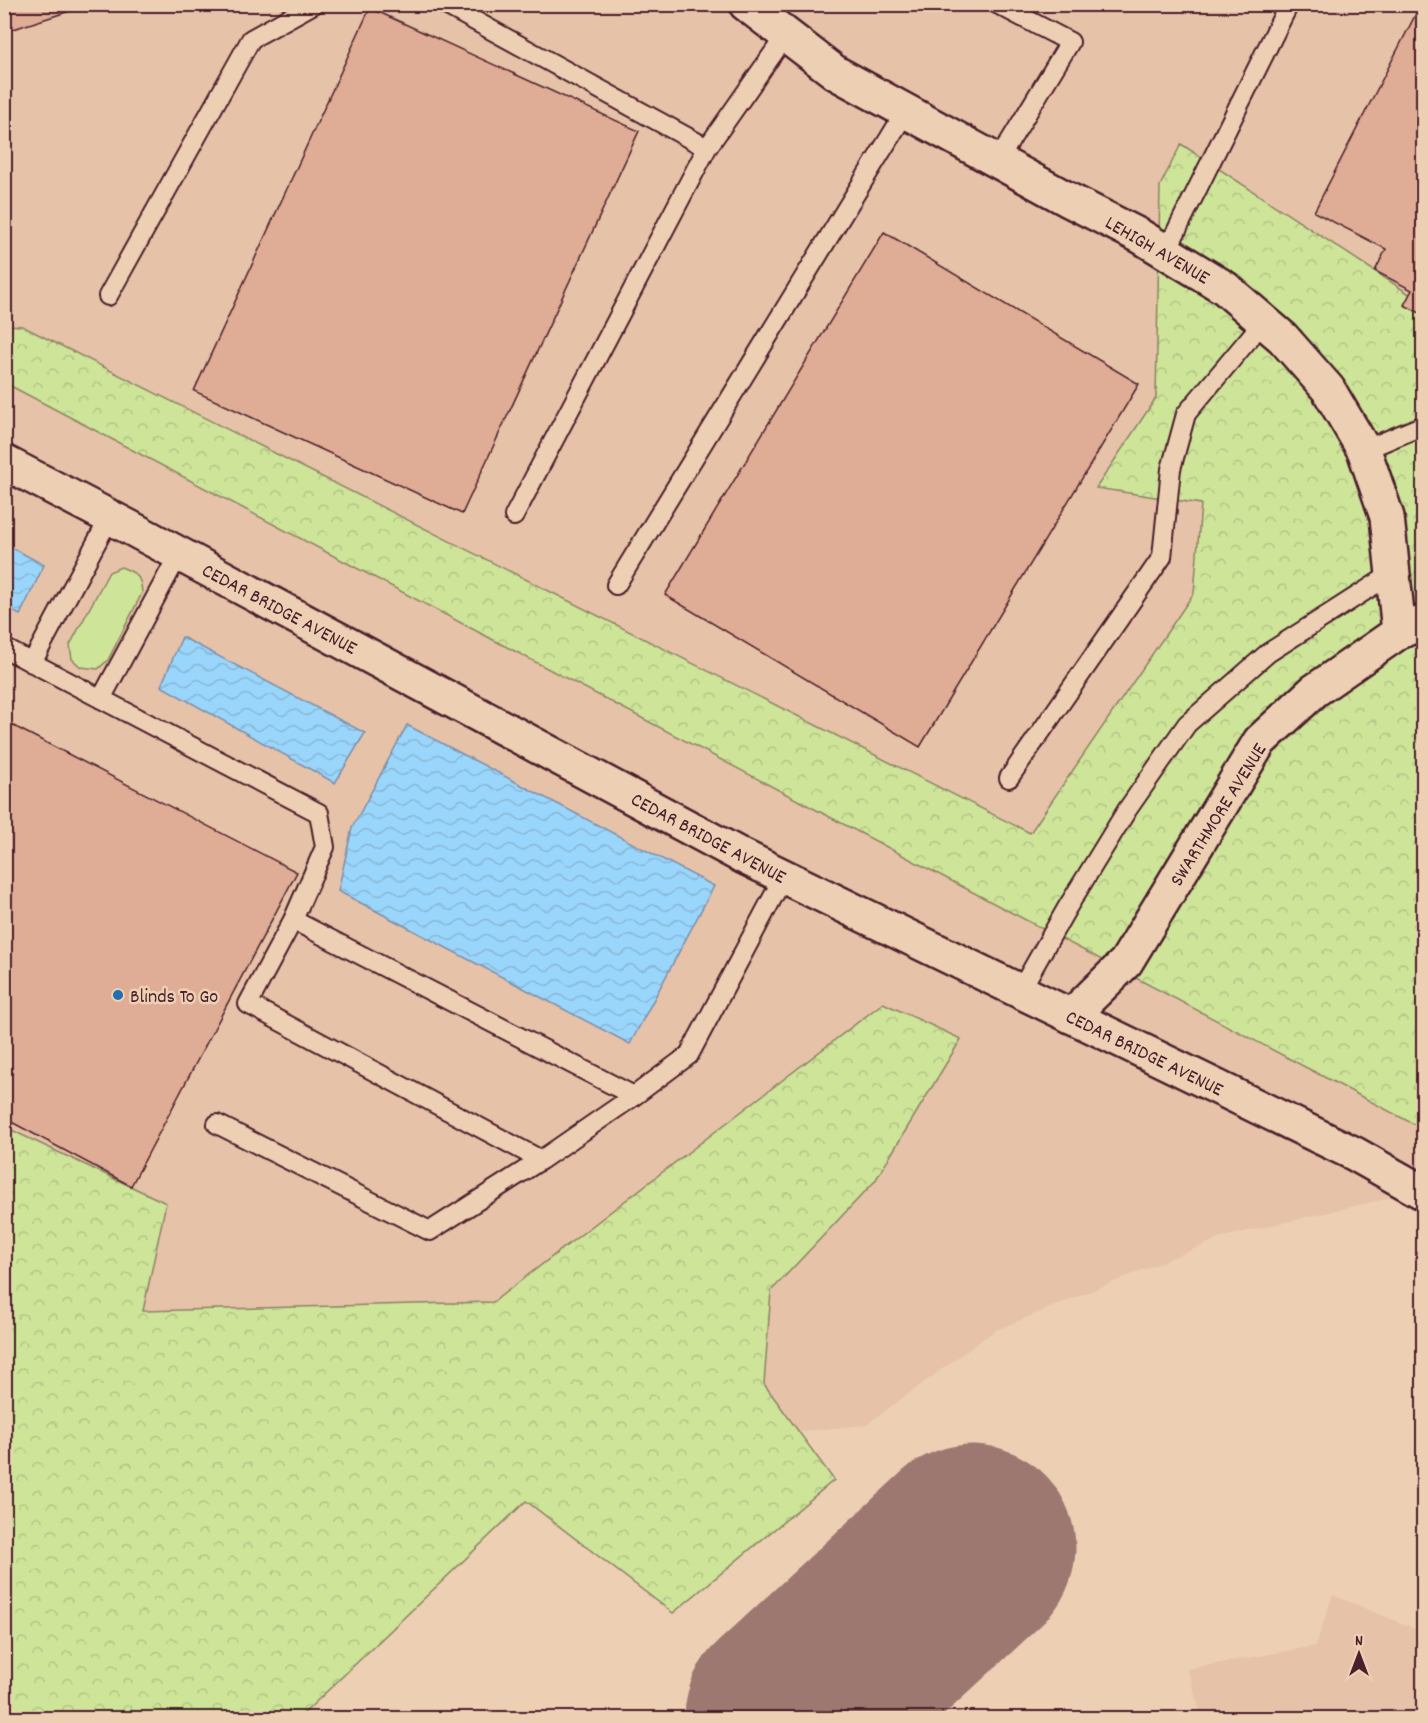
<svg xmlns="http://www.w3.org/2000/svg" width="1428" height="1723" font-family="Dekko,sans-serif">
<defs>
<pattern id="forest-crowns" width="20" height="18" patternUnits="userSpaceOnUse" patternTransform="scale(1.5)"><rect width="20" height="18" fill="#cde499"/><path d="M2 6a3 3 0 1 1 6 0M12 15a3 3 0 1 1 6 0" fill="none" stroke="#b2c384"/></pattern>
<pattern id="water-waves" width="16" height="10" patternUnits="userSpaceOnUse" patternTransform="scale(1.5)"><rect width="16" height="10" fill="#9ad6fb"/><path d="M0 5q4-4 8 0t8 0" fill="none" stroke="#86b7d7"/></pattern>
</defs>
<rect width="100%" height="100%" fill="#edd0b4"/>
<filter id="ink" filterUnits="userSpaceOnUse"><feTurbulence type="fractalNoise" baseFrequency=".0167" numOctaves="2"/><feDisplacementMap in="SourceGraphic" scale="12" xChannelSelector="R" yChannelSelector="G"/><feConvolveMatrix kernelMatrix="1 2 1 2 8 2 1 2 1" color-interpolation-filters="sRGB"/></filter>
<g filter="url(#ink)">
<path fill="#e6c2a8" d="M5,5H1423V1193L1419,1191L1223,1237L994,1331L866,1425L631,1448L5,1718Z
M1333,1595L1423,1632V1718H1202L1187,1669L1315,1646Z"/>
<path fill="#cde499" stroke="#8c8262" stroke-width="1.5" d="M121,567C136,573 141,575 142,593L108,660L98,669L81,667L72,659L70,645L109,572Z"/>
<path fill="url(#forest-crowns)" stroke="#8c8262" stroke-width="1.5" d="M1181,144L1423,303V1129L5,383L4,325L22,326L1030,833L1194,593L1201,504L1096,488L1156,398L1160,186Z
M883,1003L961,1039L875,1181L771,1291L764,1384L834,1480L673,1613L526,1501L299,1718H5V1127L166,1203L143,1311L493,1302Z"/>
<path fill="url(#water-waves)" stroke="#7a8da8" stroke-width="1.5" d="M5,544L44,565L20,615L5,607Z
M182,637L365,733L335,783L161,686Z
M407,725L714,886L630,1044L338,891L352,828Z"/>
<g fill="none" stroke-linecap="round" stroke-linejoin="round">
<path stroke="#9c7870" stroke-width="207" d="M788,1718L972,1548"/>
</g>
<path fill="#dfac95" stroke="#4a1f2b" stroke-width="1.5" d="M4,4H92L4,32Z
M1421,4H1424V315L1404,305L1412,290L1375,271L1386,249L1314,212Z
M370,8L639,131L462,514L194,391Z
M884,232L1139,384L920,747L665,595Z
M4,721L297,872L131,1186L4,1118Z"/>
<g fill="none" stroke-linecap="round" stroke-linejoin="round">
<g stroke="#4a1f2b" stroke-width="22">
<path id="service" d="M444,4L707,148
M997,4L1070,42L998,161
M1166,252L1289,4
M108,296L251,39L314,4
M1364,450L1424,425
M514,516L707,148L786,35
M616,585L906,111
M4,648L319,813L325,847L293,920L634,1096L689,1055L784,876
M32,663L110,517
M101,699L179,554
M1009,778L1162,557L1171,469L1186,414L1263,322
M293,920L248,1004L541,1160L634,1096
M1020,991L1067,908L1127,810L1187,724L1268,653L1393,573
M217,1124L430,1231L541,1160"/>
</g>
<g stroke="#4a1f2b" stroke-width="38">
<path id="minor" d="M746,4L836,73L1069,200L1140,236L1225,288L1283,338L1328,389L1364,450L1387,517L1399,632
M1071,1016L1126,962L1260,741L1314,691L1399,632L1424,622"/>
</g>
<g stroke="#4a1f2b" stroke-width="38">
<path id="primary" d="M4,462L127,526L740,855L1355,1154L1424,1193"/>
</g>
<use href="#service" stroke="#edd0b4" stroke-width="18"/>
<use href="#minor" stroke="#edd0b4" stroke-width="33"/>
<use href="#primary" stroke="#edd0b4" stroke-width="33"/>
</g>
</g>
<circle fill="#1f6fb2" stroke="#edd0b4" stroke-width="2" cx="118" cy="995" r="6"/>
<g text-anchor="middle" stroke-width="5" stroke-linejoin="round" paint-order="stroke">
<g font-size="20" fill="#4a1f2b" stroke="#edd0b4">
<text transform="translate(1158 249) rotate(30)" y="7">LEHIGH AVENUE</text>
<text transform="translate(280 608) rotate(28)" y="7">CEDAR BRIDGE AVENUE</text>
<text transform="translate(1217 814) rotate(-58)" y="7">SWARTHMORE AVENUE</text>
<text transform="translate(709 837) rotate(28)" y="7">CEDAR BRIDGE AVENUE</text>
<text transform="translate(1145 1052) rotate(26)" y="7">CEDAR BRIDGE AVENUE</text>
</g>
<g font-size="20" fill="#4a1f2b" stroke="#edd0b4" text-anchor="start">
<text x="130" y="1002">Blinds To Go</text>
</g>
</g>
<rect width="1428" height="1723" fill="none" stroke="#edd0b4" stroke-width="24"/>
<rect x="12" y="12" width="1404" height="1699" fill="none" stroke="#4a1f2b" stroke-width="2" filter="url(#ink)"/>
<g transform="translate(1359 1654)" stroke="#edd0b4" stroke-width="4.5" paint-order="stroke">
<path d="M0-4.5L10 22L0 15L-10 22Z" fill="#4a1f2b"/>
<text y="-9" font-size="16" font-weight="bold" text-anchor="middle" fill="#4a1f2b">N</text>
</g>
</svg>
